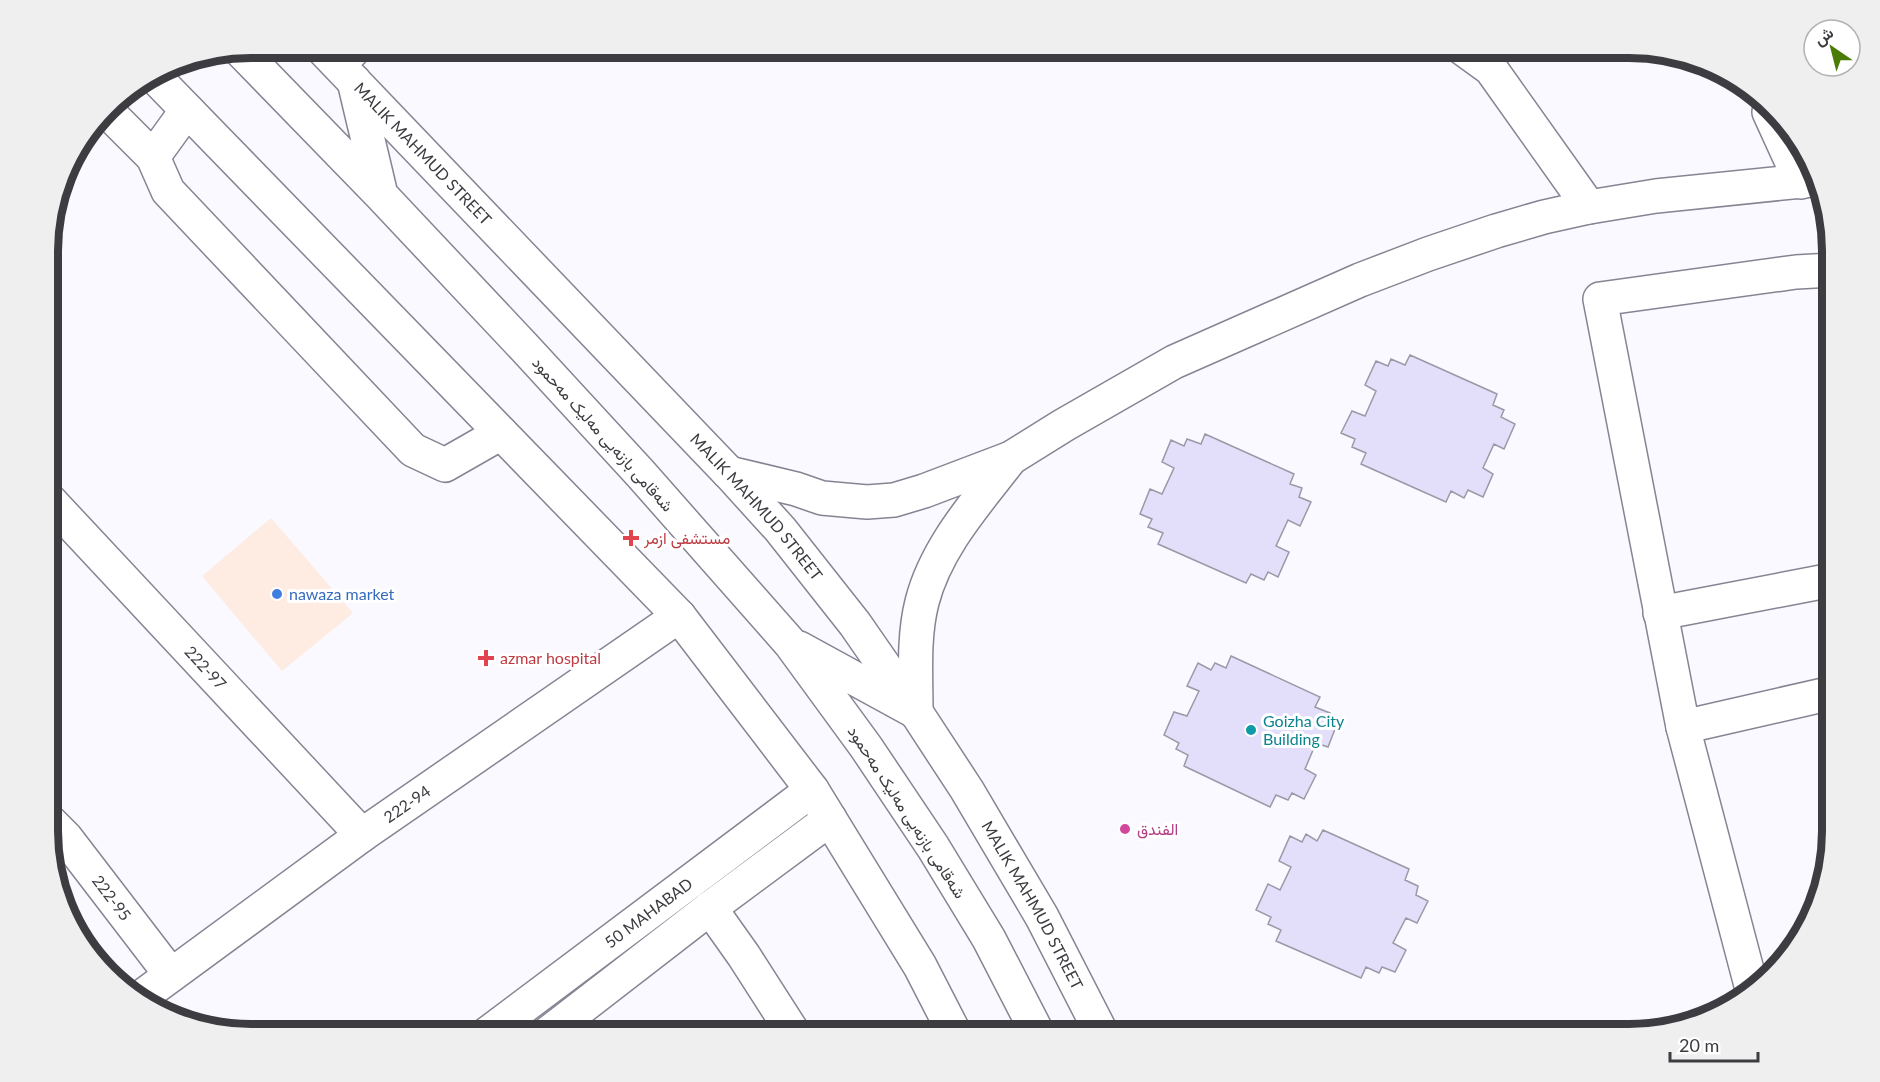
<svg xmlns="http://www.w3.org/2000/svg" width="1880" height="1082" font-family="Lato,Vazirmatn,sans-serif">
<rect width="100%" height="100%" fill="#f9f9ff"/>
<path fill="#feebe2" d="M271,518L353,613L282,671L202,576Z"/>
<path fill="#e3dffb" stroke="#9a99a6" stroke-width="1.5" d="M1410,355L1497,394L1493,405L1504,410L1501,417L1515,424L1504,449L1494,444L1483,468L1493,474L1483,497L1468,490L1464,498L1451,491L1446,502L1361,464L1366,453L1352,447L1355,439L1341,433L1352,411L1365,416L1376,391L1365,385L1376,361L1388,366L1391,359L1405,365Z
M1205,434L1294,474L1290,484L1302,488L1299,497L1311,502L1300,526L1288,520L1276,546L1289,552L1278,577L1268,572L1264,580L1251,574L1246,583L1158,544L1163,533L1148,527L1152,519L1140,514L1150,489L1162,494L1174,468L1162,462L1171,440L1184,446L1187,439L1201,444Z
M1231,656L1320,697L1315,707L1330,713L1327,720L1337,724L1328,747L1316,743L1305,769L1316,775L1304,799L1292,793L1288,800L1276,795L1270,807L1184,766L1188,755L1176,749L1179,743L1164,735L1174,712L1187,716L1199,691L1187,686L1198,663L1211,670L1215,663L1226,668Z
M1323,830L1409,869L1405,880L1418,886L1416,895L1428,901L1417,923L1406,918L1393,943L1406,950L1395,972L1382,967L1379,973L1366,967L1361,978L1276,941L1281,930L1268,924L1271,917L1256,910L1268,884L1280,890L1291,867L1279,861L1290,836L1302,842L1306,834L1317,841Z"/>
<g fill="none" stroke-linecap="round" stroke-linejoin="round">
<g stroke="#868492" stroke-width="36">
<g id="minor">
<path d="M1462,48L1491,69L1589,207"/>
<path d="M339,65L355,48"/>
<path d="M187,110L153,157L168,191L413,450L445,465L501,433"/>
<path d="M107,111L153,157"/>
<path d="M1769,112L1801,182"/>
<path d="M729,473L796,489L822,498L867,502L894,500L924,491L1011,458L1064,425L1174,362L1360,280L1428,254L1496,231L1544,217L1589,207L1656,196L1812,180"/>
<path id="s1" d="M50,501L362,835"/>
<path d="M1660,613L1832,580"/>
<path d="M916,712C916,676 913,637 922,602C936,547 977,502 1011,458"/>
<path d="M1683,727L1832,693"/>
<path id="s2" d="M50,822L66,838L171,975"/>
<path d="M710,908L744,956L794,1034"/>
<path d="M1752,989L1683,727L1600,299L1796,272L1832,270"/>
<path id="s3" d="M140,998L362,835L679,616"/>
<path id="s4" d="M487,1034L812,790"/>
<path d="M547,1034L710,908L830,819"/>
</g>
</g>
<g stroke="#868492" stroke-width="36">
<g id="major">
<path id="s5" d="M322,48L729,473L780,529L855,624L916,712L967,790L1042,917L1102,1034"/>
</g>
</g>
<g stroke="#868492" stroke-width="36">
<path id="highway" d="M240,50L381,195L525,348L640,473L790,643L866,747L933,847L989,939L1038,1034
M154,76L679,616L812,790L920,966L955,1034
M354,81L381,195
M799,648L916,712"/>
</g>
<use href="#minor" stroke="#fff" stroke-width="33"/>
<use href="#major" stroke="#fff" stroke-width="33"/>
<use href="#highway" stroke="#fff" stroke-width="33"/>
</g>
<g fill="#e0444e" stroke="#fff" stroke-width="2">
<path d="M628 529h6v6h6v6h-6v6h-6v-6h-6v-6h6z"/>
<path d="M483 649h6v6h6v6h-6v6h-6v-6h-6v-6h6z"/>
</g>
<circle fill="#3f7fe0" stroke="#fff" stroke-width="2" cx="277" cy="594" r="6"/>
<circle fill="#0f9aa8" stroke="#fff" stroke-width="2" cx="1251" cy="730" r="6"/>
<circle fill="#d1479c" stroke="#fff" stroke-width="2" cx="1125" cy="829" r="6"/>
<g text-anchor="middle" stroke-width="6" stroke-linejoin="round" paint-order="stroke">
<g font-size="16" fill="#3c3c41" stroke="#fff">
<text dy="6" stroke="none"><textPath href="#s5" startOffset="146">MALIK MAHMUD STREET</textPath></text>
<text transform="translate(603 434) rotate(48)" y="6">شەقامی بازنەیی مەلیک مەحمود</text>
<text dy="6" stroke="none"><textPath href="#s5" startOffset="632">MALIK MAHMUD STREET</textPath></text>
<text dy="6" stroke="none"><textPath href="#s1" startOffset="228">222-97</textPath></text>
<text dy="6" stroke="none"><textPath href="#s3" startOffset="330">222-94</textPath></text>
<text transform="translate(907 812) rotate(57)" y="6">شەقامی بازنەیی مەلیک مەحمود</text>
<text dy="6" stroke="none"><textPath href="#s2" startOffset="98">222-95</textPath></text>
<text dy="6" stroke="none"><textPath href="#s5" startOffset="1118">MALIK MAHMUD STREET</textPath></text>
<text dy="6" stroke="none"><textPath href="#s4" startOffset="202">50 MAHABAD</textPath></text>
</g>
<g font-size="16" fill="#be3a42" stroke="#fff" text-anchor="start">
<text x="644" y="544">مستشفى ازمر</text>
<text x="500" y="664">azmar hospital</text>
</g>
<g font-size="16" fill="#366cbe" stroke="#fff" text-anchor="start">
<text x="289" y="600">nawaza market</text>
</g>
<g font-size="16" fill="#0d838f" stroke="#fff" text-anchor="start">
<text x="1263" y="727">Goizha City<tspan x="1263" dy="18">Building</tspan></text>
</g>
<g font-size="16" fill="#b23c85" stroke="#fff" text-anchor="start">
<text x="1137" y="835">الفندق</text>
</g>
</g>
<path d="M0 0H1880V1082H0ZM251 58H1629A193 193 0 0 1 1822 251V831A193 193 0 0 1 1629 1024H251A193 193 0 0 1 58 831V251A193 193 0 0 1 251 58Z" fill="#efeff0" fill-rule="evenodd"/>
<path fill="none" stroke="#3c3c41" stroke-width="8" d="M251 58H1629A193 193 0 0 1 1822 251V831A193 193 0 0 1 1629 1024H251A193 193 0 0 1 58 831V251A193 193 0 0 1 251 58Z"/>
<g transform="translate(1832 48) rotate(325)"><circle r="28" fill="#ffffff" stroke="#b1b1b3" stroke-width="1.5"/>
<path d="M0-4.5L10 22L0 15L-10 22Z" fill="#4c7c08"/>
<text y="-9" font-size="16" font-weight="bold" text-anchor="middle" fill="#3c3c41">ش</text>
</g>
<path d="M1670 1052v9h88v-9" fill="none" stroke="#3c3c41" stroke-width="3"/>
<text x="1679" y="1052" font-size="18" fill="#3c3c41" stroke="#ffffff" stroke-width="4.5" paint-order="stroke">20 m</text>
</svg>
